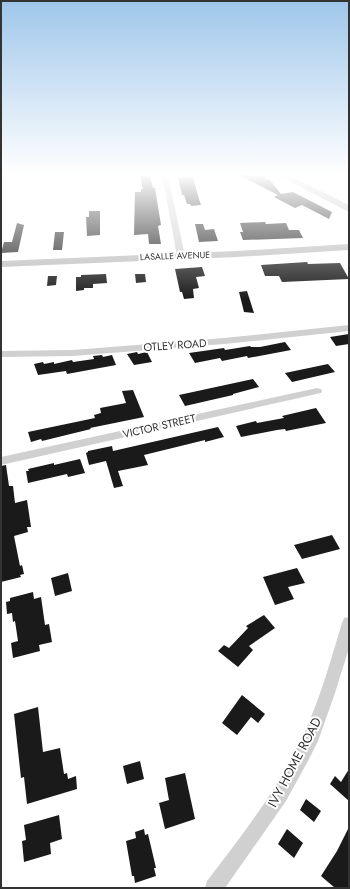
<svg xmlns="http://www.w3.org/2000/svg" width="350" height="889" font-family="Jost,sans-serif">
<rect width="100%" height="100%" fill="#fff"/>
<path fill="#1a1a1a" d="M239,175L263,176L265,179L270,180L281,194L293,192L332,212L329,219L302,205L295,208L274,197L278,195Z
M140,176H150L153,188H155L161,225L158,226L161,244H149L148,234L134,235L135,192H141V189H143Z
M193,177L199,199L201,205L191,206L190,204H187L184,195H182L178,178Z
M89,211H100V235L87,236L86,217H89Z
M265,222L266,224L286,223L289,230H299L303,238L243,240L240,232H243L240,223Z
M17,223L24,225L18,252L1,253L4,242H12Z
M195,224H203L205,230L214,229L218,241L199,242Z
M55,232H64L62,250H53Z
M307,262L308,264L340,263L349,279L282,282L279,276H265L261,265Z
M202,267L205,276L196,277L199,288L193,289L194,298L184,299L182,292H180L175,269Z
M106,274L107,283L93,284V288H84V290L76,291V277H81V275Z
M135,274H145L146,282L136,283Z
M48,276H57L56,285L47,286Z
M247,291L254,313L244,312L239,292Z
M349,334V344L336,346L330,337Z
M285,342L291,350L248,358L247,356L222,361L220,358L195,363L189,353L224,348L225,350L250,346L251,347H260Z
M137,352L138,354L147,352L152,362L134,365L127,354Z
M102,355L103,357L112,355L116,365L67,374L66,371L38,375L34,364L43,362L44,364L54,362V364L72,360L73,362L94,359L93,356Z
M328,364L335,372L292,382L285,373Z
M253,379L259,387L233,394V395L185,406L179,395Z
M133,390L144,417L90,428L91,429L42,441L41,439L31,442L28,432L95,418L94,415L101,413L100,408L126,403L122,391Z
M316,408L326,423L286,431L285,429L277,430L241,437L236,426L256,421L257,423L284,418L282,416Z
M218,427L224,437L205,442V440L144,455L148,465L118,471L123,486L114,488L106,461L89,465L86,453L88,452V451L112,446L113,451Z
M80,459L85,473L68,477L67,474L28,483L26,471H29L28,469L54,463V465Z
M6,465L9,486H13L15,503L27,500L31,527H27L28,532L14,536L20,566L22,565L24,574L20,575L21,577L1,582V466Z
M332,535L340,549L302,559L294,545Z
M297,568L305,583L288,587L294,599L275,605L263,577Z
M68,573L72,591L55,596L51,578Z
M33,592L34,599L41,597L45,625L49,624L52,642L39,645L40,651L13,658L11,643L18,641L15,621L13,622L12,613L7,614L6,602L10,601V598Z
M264,615L275,628L249,646L253,650L238,667L218,651L224,645L229,648L248,628L246,626Z
M242,695L265,714L258,723L251,717L237,735L222,723Z
M38,707L43,752L60,748L64,774L67,773L68,779L76,776L77,789L27,804L24,777L21,778L14,714Z
M140,761L144,779L127,784L123,766Z
M349,769V801L330,784L335,776L341,782Z
M185,773L195,819L165,829L159,803L169,800L165,778Z
M306,799L321,811L314,822L300,810Z
M59,815L62,839L50,843L51,854L24,862L22,841L26,840L24,825Z
M349,827V888H335L321,876L337,851Z
M144,829L145,835L148,834L156,868H154L156,876L135,883L134,876H132L126,841L136,838L135,832Z
M287,829L303,843L294,858L278,844Z"/>
<g fill="none" stroke-linecap="round" stroke-linejoin="round">
<path fill="#d0d0d0" fill-rule="evenodd" d="M162,175H168L185,256L181,258L177,256Z
M349,325V331L224,344L73,356L1,357V351L73,350L224,338Z
M317,388L321,389L322,391L321,393L1,465V457Z
M349,617V648L335,693L318,741L308,761L286,801L225,888H205L207,881C239,839 272,797 296,750C317,710 329,666 342,623L344,618Z"/>
<path fill="#bdbdbd" fill-rule="evenodd" d="M277,175H288L349,205V212Z
M349,244V250L236,257L1,267V261L236,251Z"/>
</g>
<linearGradient id="sky" x2="0" y2="1"><stop stop-color="#9ec6ea"/><stop offset="0.58" stop-color="#fff"/><stop offset="1" stop-color="#fff" stop-opacity="0"/></linearGradient>
<rect width="350" height="300" fill="url(#sky)"/>
<g text-anchor="middle" stroke-width="4" stroke-linejoin="round" paint-order="stroke">
<g font-size="9" fill="#333" stroke="#fff">
<text transform="translate(175 256) rotate(-2)" y="3">LASALLE AVENUE</text>
</g>
<g font-size="11" fill="#333" stroke="#fff">
<text transform="translate(175 345) rotate(-4)" y="4">OTLEY ROAD</text>
<text transform="translate(159 426) rotate(-13)" y="4">VICTOR STREET</text>
</g>
<g font-size="13" fill="#333" stroke="#fff">
<text transform="translate(294 762) rotate(-62)" y="5">IVY HOME ROAD</text>
</g>
</g>
<rect width="350" height="889" fill="none" stroke="#333333" stroke-width="4"/>
</svg>
